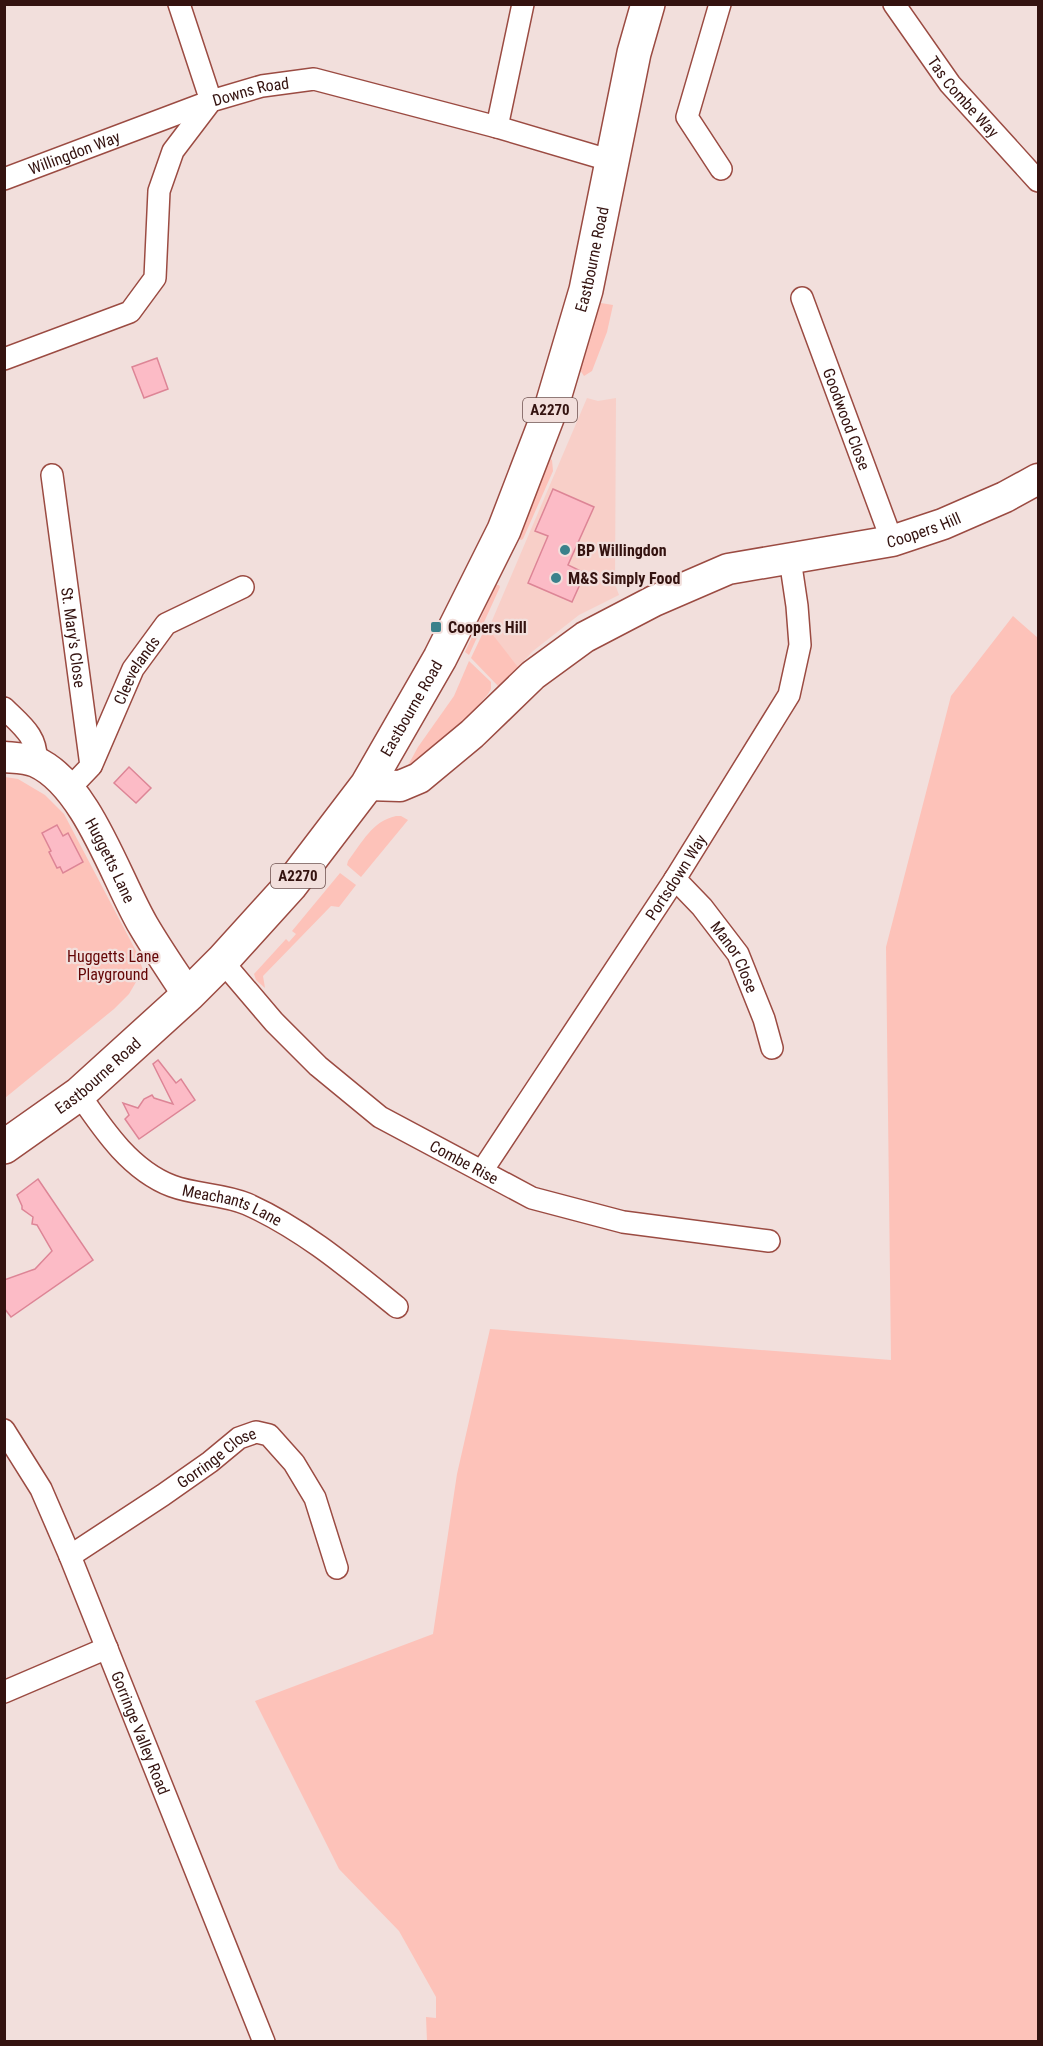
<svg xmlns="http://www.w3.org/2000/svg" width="1043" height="2046" font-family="'Roboto Condensed',sans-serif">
<rect width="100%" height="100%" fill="#f2dfdc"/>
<path fill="#f8cfc8" d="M587,398L598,401L616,398L615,584L619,595L579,615L533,651L518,667L488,630Z"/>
<path fill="#fdc2b9" d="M595,302L613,305L607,332L592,371L584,376L578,367Z
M548,458L552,460L553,471L523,539L521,540L518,537Z
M496,585H499L500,587L469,655L465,652Z
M1013,616L1038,638V2041H427L426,2017L436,2018V1997L399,1931L339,1869L255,1701L433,1634L457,1474L490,1329L891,1360L886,947L951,696Z
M488,622L491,624L489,630L518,667L498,686L471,658Z
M469,661L491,682V689L488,694L470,715L416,768L406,769L418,747L454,696Z
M5,777L18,779L45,795L64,814L137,953L143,970L129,994L114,1009L5,1098Z
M396,816H401L408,820L361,877L347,865L348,861C362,843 372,821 396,816Z
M340,873L356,885L339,907L331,906L263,976L265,988L256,980L254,974L286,939L289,942L296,934L292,931Z"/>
<path fill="#fcbbc6" stroke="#dd8596" stroke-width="1.5" d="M157,358L168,389L144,398L132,367Z
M553,489L594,507L568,565L585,573L572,602L528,583L548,536L535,531Z
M129,767L151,788L136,803L114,783Z
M57,825L63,836L68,833L83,862L63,873L60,867L57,868L49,852L51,851L42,833Z
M158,1060L176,1083L181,1079L195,1100L139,1139L125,1119L129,1115L123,1103L138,1108L144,1099L152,1095L154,1098L173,1104L153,1064Z
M38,1179L93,1260L11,1317L4,1308V1280L35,1269L52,1251L37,1225L32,1224L33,1217L22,1209V1206L17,1195Z"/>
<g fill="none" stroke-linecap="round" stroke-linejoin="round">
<g stroke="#9b4b42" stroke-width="24">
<g id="street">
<path d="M720,4L687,117L721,169"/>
<path id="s1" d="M894,4L950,84L1038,181"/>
<path d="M497,127L523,4"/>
<path id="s2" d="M4,179L211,101L179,4"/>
<path id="s3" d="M802,298L892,541"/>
<path id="s4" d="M4,359L130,312L155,278L159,191L173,151L211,101L262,86L314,79L497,127L612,161"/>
<path id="s5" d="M52,475L91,766L69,789"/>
<path d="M4,708C21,725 38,736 36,762"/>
<path id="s6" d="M92,764L133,669L166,624L243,587"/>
<path id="s7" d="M675,879L702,907L738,954L764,1019L772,1048"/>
<path id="s8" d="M222,961L274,1022L318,1066L380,1117L532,1198L623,1222L769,1241"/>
<path id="s9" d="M79,1094C103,1129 130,1170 172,1186C196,1195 224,1194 247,1204C303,1229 350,1269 397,1307"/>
<path id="s10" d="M482,1171L675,879L789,695L800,645L797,606L790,559"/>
<path id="s11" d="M4,1430L41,1489L70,1556L264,2042"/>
<path id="s12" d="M70,1556L163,1495L210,1462L239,1438L256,1432L269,1435L294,1463L315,1498L337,1568"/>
<path d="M4,1692L107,1648"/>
</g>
</g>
<g stroke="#9b4b42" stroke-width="33">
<g id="secondary">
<path id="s13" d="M4,757C14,758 27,758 36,762C87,785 116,879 143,925C157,949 173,972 188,995"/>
<path id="s14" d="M367,785L400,786L419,778L472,734L533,675L585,637L654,601L728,569L892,541L943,524L1005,497L1038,479"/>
</g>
</g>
<g stroke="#9b4b42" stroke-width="36">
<g id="primary">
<path id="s15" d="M4,1147L79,1094L188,995L222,961L290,886L367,785L440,658L504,530L552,405L586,290L634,53L648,4"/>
</g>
</g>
<use href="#street" stroke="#fff" stroke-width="21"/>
<use href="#secondary" stroke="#fff" stroke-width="30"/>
<use href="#primary" stroke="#fff" stroke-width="33"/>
</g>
<g fill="#3a818b" stroke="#f2dfdc" stroke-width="2">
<circle cx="565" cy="550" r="6"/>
<circle cx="556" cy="578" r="6"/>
<rect x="430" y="621" width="12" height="12" rx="3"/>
</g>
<g text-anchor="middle" stroke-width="4.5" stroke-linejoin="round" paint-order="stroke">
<g fill="#f2dfdc" stroke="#6d504d" stroke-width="1.5">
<rect x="523" y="398" width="54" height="24" rx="4.5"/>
<rect x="271" y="864" width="54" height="24" rx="4.5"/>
</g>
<g font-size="15" font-weight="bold" fill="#341310">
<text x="550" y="415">A2270</text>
<text x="298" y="881">A2270</text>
</g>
<g font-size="16" fill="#341310" stroke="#f2dfdc">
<text dy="6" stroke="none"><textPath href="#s4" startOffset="410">Downs Road</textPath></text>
<text dy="6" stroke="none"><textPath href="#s1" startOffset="116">Tas Combe Way</textPath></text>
<text dy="6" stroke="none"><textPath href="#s2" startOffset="75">Willingdon Way</textPath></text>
<text dy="6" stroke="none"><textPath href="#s15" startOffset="1090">Eastbourne Road</textPath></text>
<text dy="6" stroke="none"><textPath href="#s3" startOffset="129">Goodwood Close</textPath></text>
<text dy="6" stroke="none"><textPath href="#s14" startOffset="630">Coopers Hill</textPath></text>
<text dy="6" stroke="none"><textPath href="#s5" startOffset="164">St. Mary's Close</textPath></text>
<text dy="6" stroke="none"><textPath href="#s6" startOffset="104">Cleevelands</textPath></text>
<text dy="6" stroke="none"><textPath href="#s15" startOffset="604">Eastbourne Road</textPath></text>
<text dy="6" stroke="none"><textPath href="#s13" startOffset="158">Huggetts Lane</textPath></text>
<text dy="6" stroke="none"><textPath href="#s10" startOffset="352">Portsdown Way</textPath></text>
<text dy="6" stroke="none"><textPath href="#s7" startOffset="99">Manor Close</textPath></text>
<text dy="6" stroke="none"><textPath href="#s15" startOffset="118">Eastbourne Road</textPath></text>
<text dy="6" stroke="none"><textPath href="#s8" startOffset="318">Combe Rise</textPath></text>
<text dy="6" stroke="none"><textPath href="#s9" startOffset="196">Meachants Lane</textPath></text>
<text dy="6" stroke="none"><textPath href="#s12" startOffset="177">Gorringe Close</textPath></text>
<text dy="6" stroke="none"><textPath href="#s11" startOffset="333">Gorringe Valley Road</textPath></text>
</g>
<g font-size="16" font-weight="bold" fill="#341310" stroke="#f2dfdc" text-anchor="start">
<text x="577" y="556">BP Willingdon</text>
<text x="568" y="584">M&amp;S Simply Food</text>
<text x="448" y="633">Coopers Hill</text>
</g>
<g font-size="16" fill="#640606" stroke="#f2dfdc">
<text x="113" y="962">Huggetts Lane<tspan x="113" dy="18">Playground</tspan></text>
</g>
</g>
<rect width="1043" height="2046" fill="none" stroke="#341310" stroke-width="12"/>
</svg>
